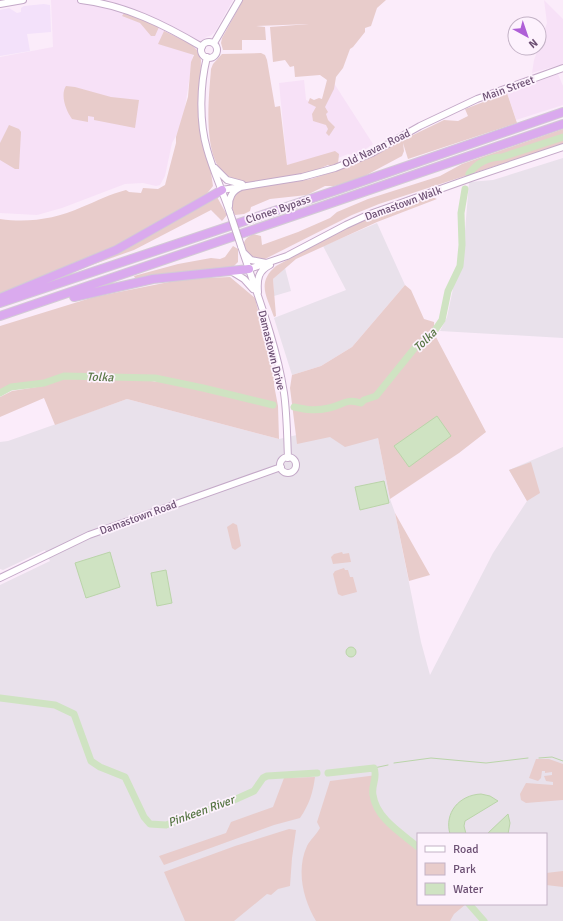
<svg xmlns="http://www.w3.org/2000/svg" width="563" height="921" font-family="Signika,sans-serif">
<rect width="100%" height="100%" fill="#fbecfa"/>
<path fill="#f7e1f7" d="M51,0H233L215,32L210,36L206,37L193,55L184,114L180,129L172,143L165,176L160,185L156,186L143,183L125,184L62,208L37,215L0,213V57L53,47Z
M544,0L563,19V64L532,73L534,60L547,23Z
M558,74L563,86V105L516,120L507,93Z
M330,77L373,144L357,155L348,154L338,158L308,160L287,165L279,83L304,80L306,100L320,105Z"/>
<path fill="#f3e1fa" d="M44,4L50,5L51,32L27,34L30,51L0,56V10L9,8L17,13L21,12V8L24,6Z"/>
<path fill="#e9e1eb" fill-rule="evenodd" d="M563,158V338L440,331L447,317L454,284L462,268L469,182L493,180Z
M377,223L405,285L352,347L321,366L292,375L274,318L346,290L323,246Z
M285,268L291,291L274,296L273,279Z
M127,399L279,439L363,420L378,438L390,499L395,513L421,642L430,675L493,553L527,501L509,470L563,447V921H0V585L50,561L45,550L3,570L0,569V442L8,441ZM418,834H546V904H418Z"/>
<path fill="#e8cccb" d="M243,0H386L377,8L371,26L365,28V32L353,47L350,49L343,68L336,77L334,89L325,107L328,112L326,114L328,120L335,127L329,136L326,133L328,129L326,125L313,121L312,114L316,107L308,103L310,98L314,100L319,98L322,99L327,80L320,75L295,77L294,66L290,67L285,60L273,62L270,27L309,24L256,26L265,27L266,40H242V50H223L221,43L222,38Z
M125,12L158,24L159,27L155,36H151L140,23L122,16Z
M164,31L191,44L197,50L201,60L200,96L213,186L205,196L113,248L0,295V219C29,223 55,219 82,207C97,201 110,194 126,190L129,192L141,193L143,188L158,189L165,185L176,143V137L188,97L191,62L194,55L158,44Z
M261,53L265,55L267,60L275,107L280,106L287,165L335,151L339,154L338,164L332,167L328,165C309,174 290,177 269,180C257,181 245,184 233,180C200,167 209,97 211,69L213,64L222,54Z
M66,86L75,87L111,97L139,100L135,128L94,120V117L88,116V122L72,119C66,111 60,95 66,86Z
M507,93L517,123L408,159L403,143L404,151L402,156L359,179L334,186H325L307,195L270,199L251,207L250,211L244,214L235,215C230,208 232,202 234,194L241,190L311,179L347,167L444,120L458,121L468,116L465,109Z
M9,125L19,129L21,132L19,169H15L0,160V143Z
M563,129V144L379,204L352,215L265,259L258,260L246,252C242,242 244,239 253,234L261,236L262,245L298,232L330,218L337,212L368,199L440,176L462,164Z
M217,197L227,215L222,221L211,210L134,250L89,266L88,265Z
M432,197L437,199L377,222L296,259L273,279L276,316L274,317C267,296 256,283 276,266L346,228L381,214Z
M233,246L238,249V262L234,266L227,270L139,280L135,278L134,276L178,264L211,258L220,259L225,257Z
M230,277L255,298L275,379L274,385L278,406L279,439L127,399L55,425L44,398L0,417V397L12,391L43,386L61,378L75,376L117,380L127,378L159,382L161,376L72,373L45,382L15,384L0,392V326L94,297L184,279Z
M405,285L411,290L424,319L434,322C435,330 430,334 424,338L425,342L436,337L486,432L459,453L390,499L378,438L345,447L330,437L297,444L290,388L292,375L321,366L352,347Z
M531,462L540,493L527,501L509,470Z
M395,513L430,575L409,581Z
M233,523L237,525L241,546L235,550L232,548L227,527Z
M342,552L343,554L349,553L351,562L333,564L331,557L334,554Z
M344,568L345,570H348L350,577H353L357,592L342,596L338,594L333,574L335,571Z
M536,759H549L563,764V800L526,803L521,800L520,794L526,783L553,785V782L546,781L544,776L552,775V772L545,773V771H542L541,778L538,781L529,778Z
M377,775L372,794L377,811L418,847V904H466L454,914L450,921H316C303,899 296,870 307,846C310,840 316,835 320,828L317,822L330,781Z
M315,777C313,793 309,805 300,818L274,825L164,865L159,856L226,833L231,822L273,807L284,778Z
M289,829L296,830L292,858L290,886L278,889L271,895L267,894L234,921H185L164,872L235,846Z
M563,871V887L546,885V873Z"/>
<path fill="#cfe3c2" stroke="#bad4a9" d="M437,416L451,436L409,467L394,446Z
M384,481L389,503L360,510L355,487Z
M110,552L120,587L86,598L75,563Z
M166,570L172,603L157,606L151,573Z
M346 652a5 5 0 1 1 10 0a5 5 0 1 1-10 0Z
M481,794L490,796L498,801L465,821L464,826L466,834H450C444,813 459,795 481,794Z
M508,814L510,823L508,834H487Z"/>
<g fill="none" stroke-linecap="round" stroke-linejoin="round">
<path stroke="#bad4a9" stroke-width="1" d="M539,758L552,757L563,761
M394,763L431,758L486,763L528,758
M374,768L388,765"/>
<path stroke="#cfe3c2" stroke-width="7" d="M469,174C476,163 489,157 502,157L563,137
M0,393L11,387L44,383L64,376L155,378L203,388L273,405
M294,407C307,410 316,411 329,408C343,405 346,398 361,403L364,400L376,396L418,344L429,339L442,320L448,291L460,266L462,245L461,213L465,189
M0,698L55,705L74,714L91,761L100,767L125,777L144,817L150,824L166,825L225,804L254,791L263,778L267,776L317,773
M328,773L374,768C378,778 371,785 373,795C376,818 401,833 418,847
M469,904L484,921"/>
<g stroke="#c4a9c8" stroke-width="8">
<path id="secondary" d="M81,0C125,5 165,25 202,47
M0,4L23,0
M201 50a8 8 0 1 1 16 0a8 8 0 1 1-16 0Z
M214,43L239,0
M207,57C200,85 199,121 207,149C213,171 223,192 230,213
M215,168L227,180L242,184
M222,190L302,177L335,168L372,153L420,126L477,99L563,68
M229,206C229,197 232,191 241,187
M241,246C257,294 276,342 284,393C287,414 287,436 288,458
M244,253L251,260L266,263
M249,269L287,256L346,225L370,214L474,177L563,147
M231,271L244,279L253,289
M258,292C257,279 258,271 270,265
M280 465a8 8 0 1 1 16 0a8 8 0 1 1-16 0Z
M0,578L89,535L281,467"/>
</g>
<g stroke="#d3cbd5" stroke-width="10">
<path id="highway" d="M74,297L153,279L249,269
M0,298L116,250L222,190
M0,303L340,189L563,112
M0,316L563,124"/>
</g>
<use href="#secondary" stroke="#fff" stroke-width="6"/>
<use href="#highway" stroke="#daaaee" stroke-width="8"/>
<g stroke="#c4a9c8" stroke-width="8" stroke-linecap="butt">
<path id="secondary-bridge" d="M230,213L241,246"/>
</g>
<use href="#secondary-bridge" stroke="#fff" stroke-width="6"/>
</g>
<g text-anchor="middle" stroke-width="3.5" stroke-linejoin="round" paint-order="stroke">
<g font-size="11" fill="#6d5174" stroke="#fdf2fd">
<text transform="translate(508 88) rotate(-20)" y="4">Main Street</text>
<text transform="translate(376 148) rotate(-26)" y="4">Old Navan Road</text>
<text transform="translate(403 203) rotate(-20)" y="4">Damastown Walk</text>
<text transform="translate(278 209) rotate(-19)" y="4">Clonee Bypass</text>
<text transform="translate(272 350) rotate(76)" y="4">Damastown Drive</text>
<text transform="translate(138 517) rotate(-20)" y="4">Damastown Road</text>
</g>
<g font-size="12" font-style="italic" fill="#587746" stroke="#fdf2fd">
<text transform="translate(425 340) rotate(-44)" y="4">Tolka</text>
<text transform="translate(100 377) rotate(1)" y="4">Tolka</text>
<text transform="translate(201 811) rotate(-20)" y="4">Pinkeen River</text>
</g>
</g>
<rect x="417" y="833" width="130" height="72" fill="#fdf2fd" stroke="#c3b2c6"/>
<rect x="425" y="846" width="20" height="6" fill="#ffffff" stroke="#c3b2c6"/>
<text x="453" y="853" font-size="12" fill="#6d5174">Road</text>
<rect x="425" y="863" width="20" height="12" fill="#e8cccb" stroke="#c3b2c6"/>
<text x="453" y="873" font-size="12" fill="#6d5174">Park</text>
<rect x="425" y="883" width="20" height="12" fill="#cfe3c2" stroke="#c3b2c6"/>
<text x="453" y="893" font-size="12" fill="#6d5174">Water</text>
<g transform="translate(527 36) rotate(140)"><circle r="19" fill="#fdf2fd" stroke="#c3b2c6"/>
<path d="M0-3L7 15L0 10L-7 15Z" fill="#af5fd7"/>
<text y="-6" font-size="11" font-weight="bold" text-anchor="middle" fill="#6d5174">N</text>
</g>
</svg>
